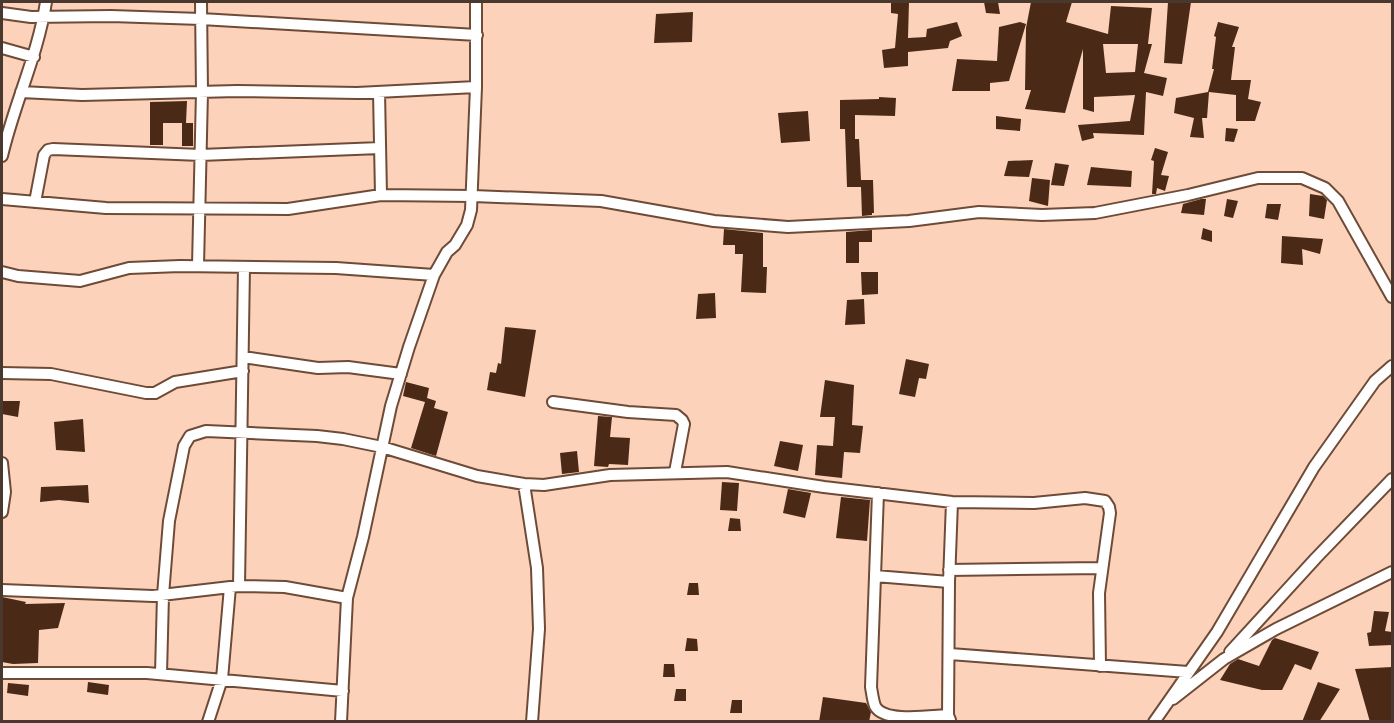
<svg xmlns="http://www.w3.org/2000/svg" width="1394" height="723" font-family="'DejaVu Sans',sans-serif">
<rect width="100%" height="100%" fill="#fcd2bb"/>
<path fill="#4a2a16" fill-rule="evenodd" d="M891,2H909L908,38L926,37L927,29L957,22L962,36L950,41L948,48L908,52V66L884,68L882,50L895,48L898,14L891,13Z
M984,2H998L1000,14L986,13Z
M1031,2H1072L1066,22L1108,34L1111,6L1152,8L1148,44H1152L1144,73L1167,78L1163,96L1146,92L1144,135L1093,133L1094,138L1082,141L1078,125L1130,121L1135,95L1094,97V112L1083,109V49L1065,113L1025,109L1031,90H1025L1026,28ZM1103,44H1138L1135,72L1106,73Z
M1168,2H1191L1182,64L1164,63Z
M693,12L692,42L654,43L656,14Z
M1020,22L1026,24L1009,81L990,83V91H952L957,59L997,61L999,27Z
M1218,22L1239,27L1232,47H1235L1231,80H1251L1248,99L1261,102L1255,121H1236V95L1209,92L1207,118H1202L1204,138L1190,137L1194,118L1174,113L1176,98L1208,92L1214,69H1212L1216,37L1214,36Z
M879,97L896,98L895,116L855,115V139H859L861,180H873L874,213H872V215L862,216L861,187H847L845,129H840V100L879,99Z
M187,101L186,123H193V146H182V123H163V145H150V102Z
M808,111L810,141L781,143L778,113Z
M996,116L1021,119L1020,131L996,129Z
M1226,128L1238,129L1234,142L1225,141Z
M1155,148L1168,152L1161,175L1169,176L1165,191L1157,188L1156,194H1152L1154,161L1151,160Z
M1033,160L1029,177L1004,176L1008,161Z
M1055,163L1069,165L1064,186L1051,185Z
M1091,167L1132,171L1131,187L1087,185Z
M1032,178L1050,180L1048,206L1029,201Z
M1310,194L1323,196L1327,200L1324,219L1309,216Z
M1201,199H1206L1204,215L1181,213L1183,204Z
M1227,199L1238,201L1233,218L1224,216Z
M1267,204H1281L1278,220L1265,218Z
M1203,228L1212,231V242L1201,239Z
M724,229L763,233V267H767L766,293L741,292L743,254H735V245H723Z
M872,230V242H859V263H846V232Z
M1282,236L1323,239L1320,254L1302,249L1303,265L1281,263Z
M861,272H878V294L862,295Z
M715,293L716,318L696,319L698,294Z
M864,299L865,324L845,325L847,300Z
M505,327L536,330L525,397L487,390L490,372L496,373L498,363L501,364Z
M906,359L929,364L926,379L919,378L915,397L899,394Z
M825,380L854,385L852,425L863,426L860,453L844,452L842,478L815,475L817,445L833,446L835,417H820Z
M406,382L429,388L427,398L436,401L434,408L448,412L436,456L411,448L425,402L403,396Z
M2,401H20L18,417L2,414Z
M598,416L612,417L610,437L630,438L628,465L609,464L608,467L594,466Z
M83,419L85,452L56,450L54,422Z
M780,441L803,445L798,471L774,466Z
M577,451L579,472L562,474L560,453Z
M722,482L739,483L737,511L720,510Z
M88,485L89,503L59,500L40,502L41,487Z
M788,489L811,493L805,518L783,513Z
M841,497L870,500L867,541L836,538Z
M730,518L740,519L741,531H728Z
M689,583H698L699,595H687Z
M2,597L26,602L25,604L65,603L58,628L39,630L38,663L13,664L2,662Z
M1374,611L1389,612L1385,631L1392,632V645L1369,646L1367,633L1371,632Z
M687,638L697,639L698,651H685Z
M1275,638L1319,652L1311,670L1295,664L1282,690H1262L1220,680L1230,664L1238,659L1259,666L1272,640Z
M664,664H674L675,677H663Z
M1392,667V722H1370L1355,669Z
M88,682L109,685L108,695L87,692Z
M1318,682L1340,689L1319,722H1302Z
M8,683L29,685L28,696L7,693Z
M676,689H686V701H674Z
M823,697L866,703L871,712L869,722H819Z
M732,700H742V713H730Z"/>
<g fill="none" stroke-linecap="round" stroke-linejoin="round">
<g stroke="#6e4b37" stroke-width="14">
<path id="street" d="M2,13L31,17L111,16L201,19L477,35
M2,48L34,57
M21,92L82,95L237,91L357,93L476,87
M379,92L381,195
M2,156C14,104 38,55 46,2
M2,199L106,208L288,209L381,195L473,196L601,201L714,221L788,227L909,221L979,212L1042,215L1095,213L1188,195L1258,178H1302L1325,188L1338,201L1392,297
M35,202L44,155L48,150L53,149L201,155L380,148
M198,266L202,92L201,2
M2,272L18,276L80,281L129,268L180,266L336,268L434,275
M243,357L318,368L348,367L401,374
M2,373L51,374L146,393H155L175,382L243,371
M553,402L628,412L676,415L682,420L684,424L675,472
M2,463L5,492L2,512
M524,484L537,568L539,629L532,722
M878,493L871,687C872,693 873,701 875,706C884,723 929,716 948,715
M949,570L1102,568
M875,576L949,582
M239,586L244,267
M2,590L153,596L239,586L285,587L347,598
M1230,652L1316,558L1392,479
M950,654L1188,672
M2,673H147L343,691
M161,674L163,595L169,521L184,446L190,436L206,431L317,436L343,439L382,447L477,476L524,484L544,485L610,475L727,472L824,487L952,502L1034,503L1085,498L1105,501L1109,507L1110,513L1099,593L1100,666
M1173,699L1224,659L1276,629L1392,572
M950,720L948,715L949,582L952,502
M208,722L222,679L230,587
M341,722L347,598L363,537L391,406L409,347L434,275L447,252L455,245L467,225L471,210L476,87V2
M1154,722L1217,632L1314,467L1375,381L1392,366"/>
</g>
<use href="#street" stroke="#fff" stroke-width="10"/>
</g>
<rect width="1394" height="723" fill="none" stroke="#48382e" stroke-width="6"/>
</svg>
